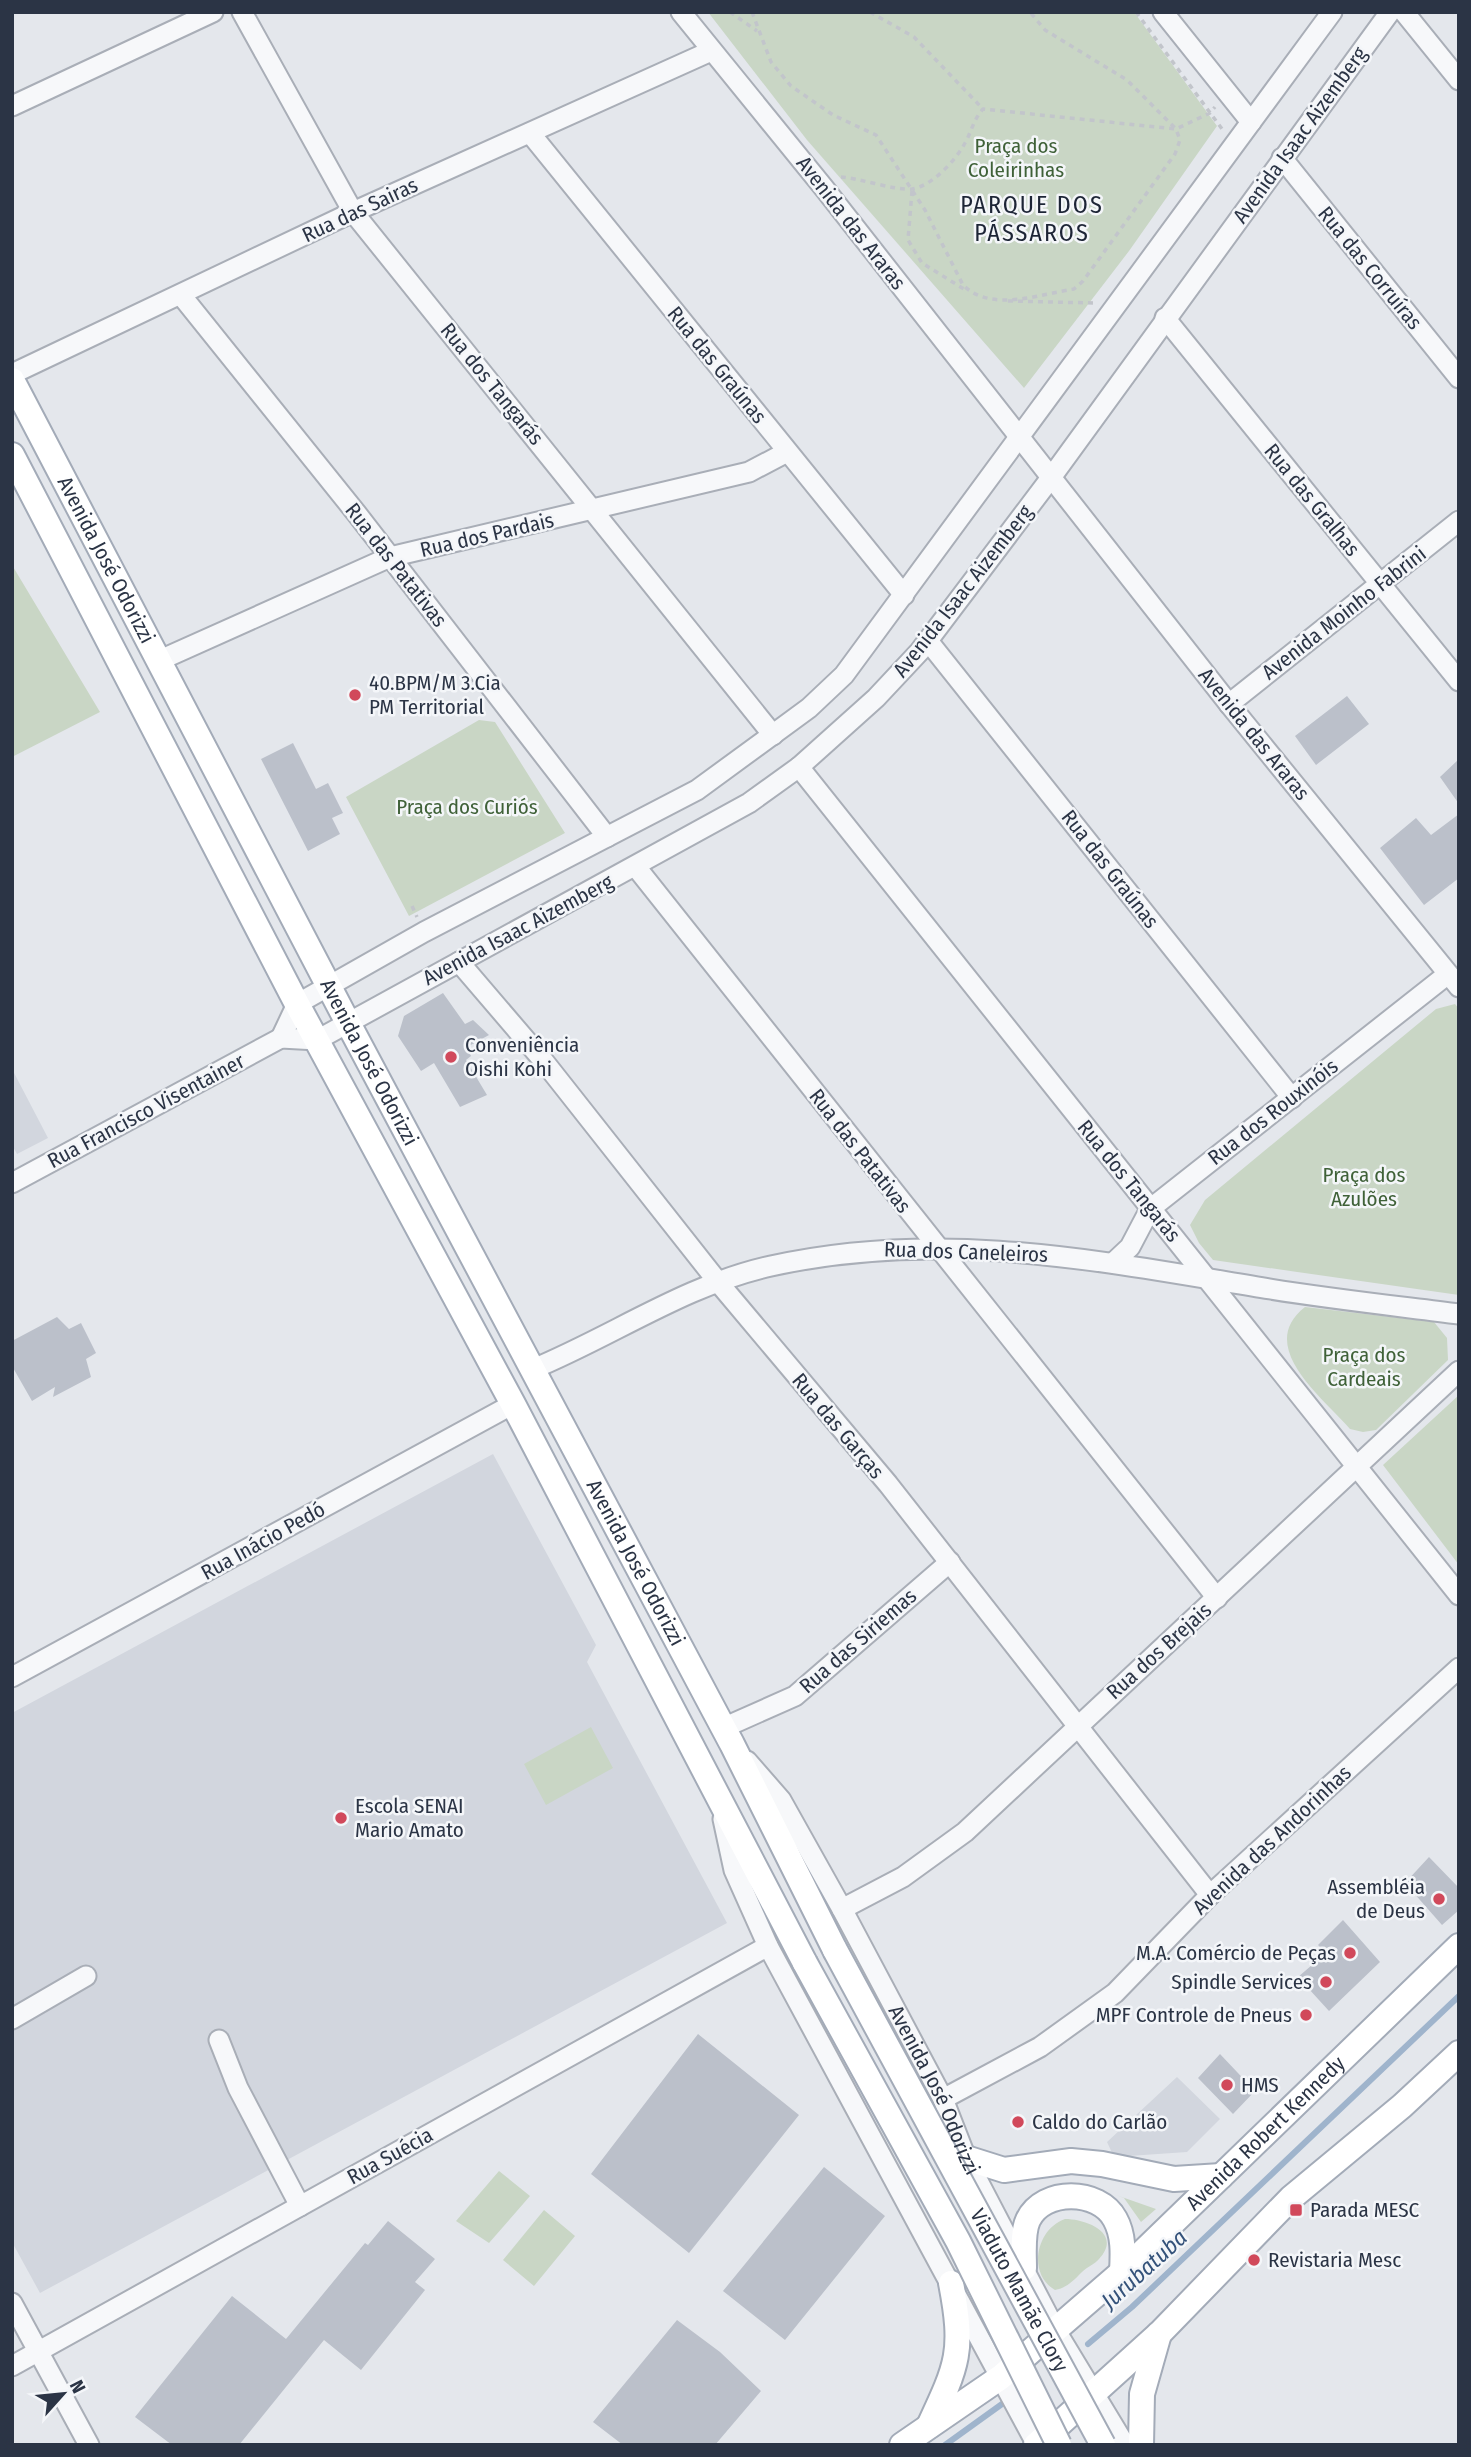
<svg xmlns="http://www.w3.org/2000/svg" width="1471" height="2457" font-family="'Fira Sans Condensed',sans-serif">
<rect width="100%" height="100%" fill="#e4e7ec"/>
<path fill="#d2d6de" d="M12,1069L48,1138L17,1154L12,1145Z
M493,1454L596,1645L587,1662L727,1923L40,2293L12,2242V1713Z
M1177,2077L1220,2119L1187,2152L1114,2157L1107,2142Z"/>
<path fill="#c9d6c5" d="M708,12H1134L1217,126L1129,251L1024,388L807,140Z
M12,565L100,712L12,757Z
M479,720L495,722L565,833L409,916L346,797Z
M1455,1004L1459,1009V1295L1213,1260L1199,1243L1190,1225L1205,1200L1436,1009Z
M1305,1307L1434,1322L1447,1338L1448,1360L1376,1430L1363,1432L1350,1429C1322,1397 1255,1346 1305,1307Z
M1459,1395V1565L1383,1465Z
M591,1727L613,1768L546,1805L524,1764Z
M499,2171L530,2196L489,2243L456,2221Z
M1116,2195L1156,2209L1141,2222L1124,2198Z
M544,2210L575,2236L534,2286L503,2260Z
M1065,2219C1086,2219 1123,2233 1099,2259C1095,2264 1087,2267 1082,2272C1074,2280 1067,2288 1055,2290C1027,2274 1036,2229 1065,2219Z"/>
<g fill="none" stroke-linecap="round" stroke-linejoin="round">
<path stroke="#9fb4cc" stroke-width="6" d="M1088,2344L1132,2307L1459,1996
M945,2445L1002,2404"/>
</g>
<path fill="#bbc0ca" d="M1347,696L1369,724L1316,765L1295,736Z
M293,743L316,789L328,783L343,813L332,818L340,834L308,851L261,759Z
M1459,759V804L1440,777Z
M1459,814V878L1424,905L1380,848L1416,818L1431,835Z
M443,993L465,1024L473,1020L489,1035L467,1047L471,1056L466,1060L487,1095L460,1107L434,1063L421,1071L398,1036L404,1016Z
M57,1317L69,1329L81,1323L96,1353L86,1359L91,1377L53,1397L55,1387L32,1401L12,1366V1341Z
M1429,1857L1459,1888V1910L1442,1925L1405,1883Z
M1343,1920L1380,1962L1329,2011L1298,1977L1326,1953L1318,1945Z
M698,2034L799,2115L689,2253L591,2174Z
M1220,2054L1255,2091L1233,2114L1198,2078Z
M824,2167L885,2216L785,2340L723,2291Z
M388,2221L435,2259L415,2282L425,2290L361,2370L324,2340L239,2445H172L135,2417L232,2296L286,2339L365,2243L368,2245Z
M677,2320L720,2352L761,2391L715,2445H623L593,2422Z"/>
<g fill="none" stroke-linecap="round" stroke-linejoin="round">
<g stroke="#a9aeb7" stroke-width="23">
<g id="minor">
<path d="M242,12L353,212L773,735"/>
<path d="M681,12L824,188L1229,704L1459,987"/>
<path d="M1163,12L1251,122"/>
<path d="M1404,12L1459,80"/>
<path d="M12,106L213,12"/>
<path d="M530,133L904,595"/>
<path d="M1282,158L1459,378"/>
<path d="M181,295L357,514L607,837"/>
<path d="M1165,318L1459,681"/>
<path d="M12,374L353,212L711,51"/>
<path d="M928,641L1292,1098"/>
<path d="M158,661L390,557L749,472L787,452"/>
<path d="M1229,704L1459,521"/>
<path d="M799,767L1459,1595"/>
<path d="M636,867L1217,1598"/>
<path d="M459,962L542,1059L718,1282L888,1484L1210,1895"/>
<path d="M281,1038L297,1004L424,932L697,790L809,708L844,675L1332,12"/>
<path d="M12,1183L281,1038L317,1040L749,803L799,767L876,698L920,651L1050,479L1390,12"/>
<path d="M1113,1263L1130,1247L1150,1209L1448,974"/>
<path d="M533,1369C613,1336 685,1285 771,1266C942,1228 1100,1261 1270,1289C1332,1299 1396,1306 1459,1314"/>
<path d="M12,1677L513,1404"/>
<path d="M723,1728L795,1696L950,1562"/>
<path id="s1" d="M747,1761L781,1800L842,1909L943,2099L966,2158L1056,2331L1125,2445"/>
<path d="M723,1819L734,1870L768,1946L1037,2445"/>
<path d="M842,1909L903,1877L965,1832L1459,1371"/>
<path d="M12,2019L86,1976"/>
<path d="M219,2040L238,2088L300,2206"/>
<path d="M943,2099L1040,2047L1115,1993L1210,1895L1459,1668"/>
<path d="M12,2303L89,2445"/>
<path d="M12,2366L768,1946"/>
</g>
</g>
<g stroke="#a3abb8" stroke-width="28">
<g id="major">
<path id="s2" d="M12,380L348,1023L732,1744L835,1950"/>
<path d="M12,455L297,1004L513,1404L805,1963"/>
<path d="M966,2158L1004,2170L1071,2161L1102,2164L1174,2179L1221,2176"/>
<path d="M1024,2268C1024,2253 1022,2233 1028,2220C1043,2188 1099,2189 1115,2219C1124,2235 1123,2254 1122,2272"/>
<path d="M929,2426C958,2364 964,2351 951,2283"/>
<path id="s3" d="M902,2445L1001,2377L1122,2272L1459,1946"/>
<path d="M1036,2445L1159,2334L1291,2198L1402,2106L1459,2053"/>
<path d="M1141,2445L1142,2394L1159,2334"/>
</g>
</g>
<path stroke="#c2c5cb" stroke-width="3.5" stroke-dasharray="5 5" stroke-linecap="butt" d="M730,12L757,31
M752,12L771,62L791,86L833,115L876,135L925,210L963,285C991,313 1040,294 1074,289L1083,281L1175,154L1180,140L1176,129L1127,80L1045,30L1030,12
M870,12L914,37L983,109
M1136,12L1222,129
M841,177C859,178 896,191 912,189C932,186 956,160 965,143C972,131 973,120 983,109L1176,129L1210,113L1215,107
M912,191L908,240L922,263L967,291
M1008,301L1095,303
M412,906L417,917"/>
<use href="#minor" stroke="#f7f8fa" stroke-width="19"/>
<use href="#major" stroke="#fff" stroke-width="24"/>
<g stroke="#a3abb8" stroke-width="28" stroke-linecap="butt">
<g id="major-bridge">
<path id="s4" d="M835,1950L1103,2445"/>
<path d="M805,1963L958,2241L1059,2445"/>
</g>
</g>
<use href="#major-bridge" stroke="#fff" stroke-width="24"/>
</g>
<g fill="#d1495b" stroke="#f4f6f9" stroke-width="2.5">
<circle cx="355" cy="695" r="7"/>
<circle cx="451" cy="1057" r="7"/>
<circle cx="341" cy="1818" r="7"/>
<circle cx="1439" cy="1899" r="7"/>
<circle cx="1350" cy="1953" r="7"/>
<circle cx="1326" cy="1982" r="7"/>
<circle cx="1306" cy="2015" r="7"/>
<circle cx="1227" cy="2085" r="7"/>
<circle cx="1018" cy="2122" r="7"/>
<rect x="1289" y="2203" width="14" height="14" rx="3.5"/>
<circle cx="1254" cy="2260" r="7"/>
</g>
<g text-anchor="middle" stroke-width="5" stroke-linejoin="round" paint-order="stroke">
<g font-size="21" fill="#2b3445" stroke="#f4f6f9">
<text transform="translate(1300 135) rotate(-54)" y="7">Avenida Isaac Aizemberg</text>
<text transform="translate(360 210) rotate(-25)" y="7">Rua das Sairas</text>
<text transform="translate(851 223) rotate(52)" y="7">Avenida das Araras</text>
<text transform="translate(1370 268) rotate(51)" y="7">Rua das Corruíras</text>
<text transform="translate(717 365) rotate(51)" y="7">Rua das Graúnas</text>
<text transform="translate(492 384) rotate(51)" y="7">Rua dos Tangarás</text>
<text transform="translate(1312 500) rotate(51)" y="7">Rua das Gralhas</text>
<text transform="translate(487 535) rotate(-13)" y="7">Rua dos Pardais</text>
<text dy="7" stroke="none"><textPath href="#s2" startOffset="203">Avenida José Odorizzi</textPath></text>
<text transform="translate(396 565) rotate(52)" y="7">Rua das Patativas</text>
<text transform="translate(963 591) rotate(-52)" y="7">Avenida Isaac Aizemberg</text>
<text transform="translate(1344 613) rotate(-38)" y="7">Avenida Moinho Fabrini</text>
<text transform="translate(1254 734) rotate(51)" y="7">Avenida das Araras</text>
<text transform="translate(1110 869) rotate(52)" y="7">Rua das Graúnas</text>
<text transform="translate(518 930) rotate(-28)" y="7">Avenida Isaac Aizemberg</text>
<text dy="7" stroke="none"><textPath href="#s2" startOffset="770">Avenida José Odorizzi</textPath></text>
<text transform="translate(146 1111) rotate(-28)" y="7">Rua Francisco Visentainer</text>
<text transform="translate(1273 1112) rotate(-38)" y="7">Rua dos Rouxinóis</text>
<text transform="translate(860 1151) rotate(52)" y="7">Rua das Patativas</text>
<text transform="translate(1129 1181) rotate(51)" y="7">Rua dos Tangarás</text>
<text transform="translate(966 1252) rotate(2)" y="7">Rua dos Caneleiros</text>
<text transform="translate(838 1426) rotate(50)" y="7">Rua das Garças</text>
<text transform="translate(263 1541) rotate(-29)" y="7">Rua Inácio Pedó</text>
<text dy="7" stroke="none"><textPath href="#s2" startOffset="1337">Avenida José Odorizzi</textPath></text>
<text transform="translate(858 1641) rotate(-41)" y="7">Rua das Siriemas</text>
<text transform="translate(1159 1651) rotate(-42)" y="7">Rua dos Brejais</text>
<text transform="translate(1272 1840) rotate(-43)" y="7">Avenida das Andorinhas</text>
<text dy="7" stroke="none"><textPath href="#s1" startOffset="380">Avenida José Odorizzi</textPath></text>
<text dy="7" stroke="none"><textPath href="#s3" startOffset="480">Avenida Robert Kennedy</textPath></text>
<text transform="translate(390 2156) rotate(-29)" y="7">Rua Suécia</text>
<text dy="7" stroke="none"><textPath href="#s4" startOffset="387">Viaduto Mamãe Clory</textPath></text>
</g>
<g font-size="21" fill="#3f6138" stroke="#f4f6f9">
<text x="1016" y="153">Praça dos<tspan x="1016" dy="24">Coleirinhas</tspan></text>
<text x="467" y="814">Praça dos Curiós</text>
<text x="1364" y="1182">Praça dos<tspan x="1364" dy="24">Azulões</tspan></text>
<text x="1364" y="1362">Praça dos<tspan x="1364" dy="24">Cardeais</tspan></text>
</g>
<g font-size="21" fill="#2b3445" stroke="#f4f6f9" text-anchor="start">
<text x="369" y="690">40.BPM/M 3.Cia<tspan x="369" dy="24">PM Territorial</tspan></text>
<text x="465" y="1052">Conveniência<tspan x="465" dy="24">Oishi Kohi</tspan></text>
<text x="355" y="1813">Escola SENAI<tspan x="355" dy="24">Mario Amato</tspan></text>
<text x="1425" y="1894" text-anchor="end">Assembléia<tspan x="1425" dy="24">de Deus</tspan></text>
<text x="1336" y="1960" text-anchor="end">M.A. Comércio de Peças</text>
<text x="1312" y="1989" text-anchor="end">Spindle Services</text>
<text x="1292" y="2022" text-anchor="end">MPF Controle de Pneus</text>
<text x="1241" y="2092">HMS</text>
<text x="1032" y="2129">Caldo do Carlão</text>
<text x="1310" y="2217">Parada MESC</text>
<text x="1268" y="2267">Revistaria Mesc</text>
</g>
<g font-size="23" font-style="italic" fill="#34527a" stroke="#f4f6f9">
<text transform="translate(1144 2269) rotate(-42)" y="8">Jurubatuba</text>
</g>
<g font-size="24" letter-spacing="2" fill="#1d2536" stroke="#f4f6f9">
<text x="1032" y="213">PARQUE DOS<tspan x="1032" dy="28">PÁSSAROS</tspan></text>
</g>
</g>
<rect width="1471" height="2457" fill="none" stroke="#2b3445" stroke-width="28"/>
<g transform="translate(63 2394) rotate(63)" stroke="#f4f6f9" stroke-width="5" paint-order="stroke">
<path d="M0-5L12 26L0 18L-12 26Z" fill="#2b3445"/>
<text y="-10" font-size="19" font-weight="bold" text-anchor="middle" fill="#2b3445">N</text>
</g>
</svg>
